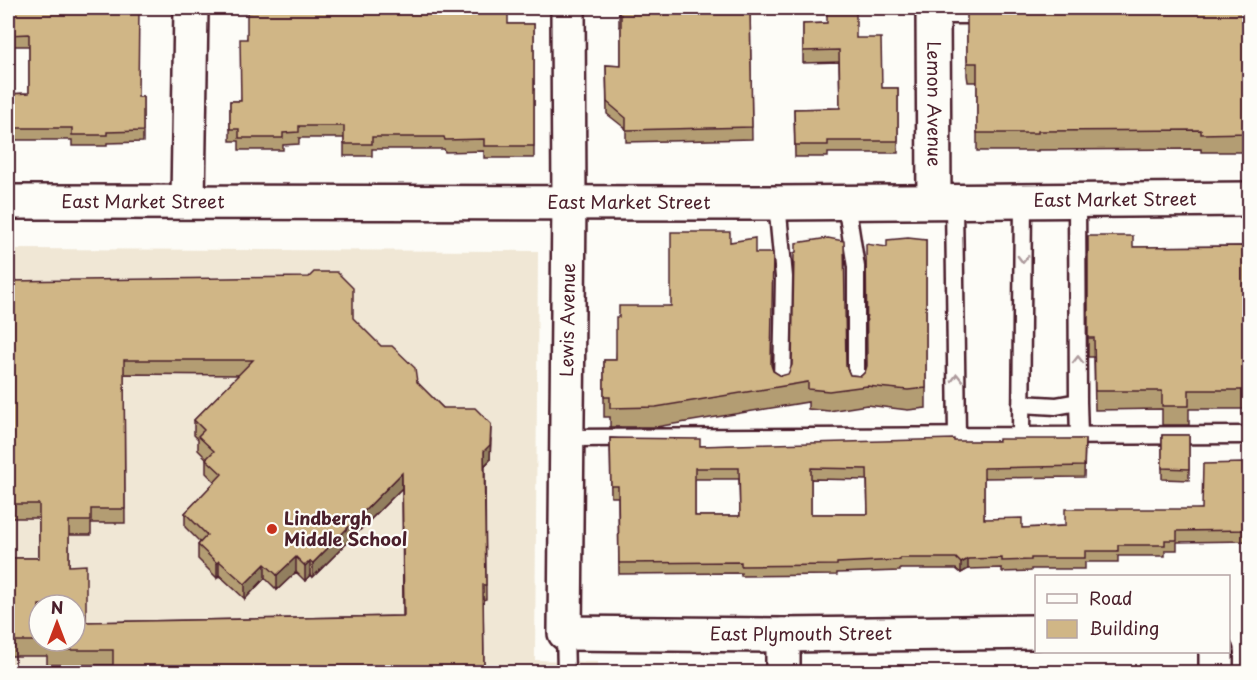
<svg xmlns="http://www.w3.org/2000/svg" width="1257" height="680" font-family="'Playpen Sans',sans-serif">
<rect width="100%" height="100%" fill="#fdfcf7"/>
<filter id="ink" filterUnits="userSpaceOnUse"><feTurbulence type="fractalNoise" baseFrequency=".0167" numOctaves="2"/><feDisplacementMap in="SourceGraphic" scale="12" xChannelSelector="R" yChannelSelector="G"/><feConvolveMatrix kernelMatrix="1 2 1 2 8 2 1 2 1" color-interpolation-filters="sRGB"/></filter>
<g filter="url(#ink)">
<path fill="#f0e7d5" fill-rule="evenodd" d="M8,249L538,251L535,660L598,662V672H8ZM39,605H75V641H39Z"/>
<g fill="none" stroke-linecap="round" stroke-linejoin="round">
<g stroke="#4a1f2b" stroke-width="21">
<path id="service" d="M933,15H988
M954,201L957,436
M777,203L784,277L782,385
M846,203L856,267V386
M1078,402L1079,436
M1021,404L1056,406L1078,402L1077,200
M1021,436L1023,201
M566,438L1250,435
M565,633L566,672"/>
</g>
<g stroke="#4a1f2b" stroke-width="38">
<g id="minor">
<path id="s1" d="M568,8L569,202L565,633L783,635L1036,632"/>
<path id="s2" d="M933,8L934,201"/>
<path d="M188,201L191,8"/>
<path d="M783,635V672"/>
<path d="M1216,652V672"/>
</g>
</g>
<g stroke="#4a1f2b" stroke-width="38">
<g id="tertiary">
<path id="s3" d="M8,202L777,203L1250,199"/>
</g>
</g>
<use href="#service" stroke="#fdfcf7" stroke-width="16"/>
<use href="#minor" stroke="#fdfcf7" stroke-width="33"/>
<use href="#tertiary" stroke="#fdfcf7" stroke-width="33"/>
</g>
<path fill="#b39d73" stroke="#4a1f2b" stroke-width="1.5" fill-rule="evenodd" d="M8,8L139,97H143V142L107,143V146H72V140H8V94L29,93V46H8Z
M619,8H750L752,139L626,142V129L607,114L606,65L621,66V27H619Z
M1250,9V152H1201V149L1038,150V151H977V82H968L967,75V32Z
M251,12L508,24H534V158H484V151L445,152L444,149H372V156H344V138H299V144L283,145V150H239V141H230V101H241L247,39Z
M827,23L856,38L882,88H898V153H828V157H795L794,109L840,108L839,62L803,63V24Z
M1088,236L1133,247L1245,246L1246,409H1189V425H1162V409L1095,410L1094,357H1088Z
M926,240V408L908,410L867,405L829,411L808,409V402L656,427H610V417H604V360H616L619,317L671,306L730,242L755,253L773,371L781,376L846,366L850,375L861,376L865,372L866,366L887,247Z
M8,281L353,319L443,408L491,439L490,460L485,466L486,599L483,600L484,672H113V665H47V656H8V558H39V518H8ZM124,374L239,375L194,420V435L198,439V450L206,458V473L215,482L185,513V527L200,542L198,545V559L217,578L219,575L245,599L265,578L277,590L296,572L305,581L310,575L313,577L402,488L403,616L86,622L69,566V535H91V523H125Z
M1162,435H1189V480L1162,479Z
M610,438L700,446L999,441L1085,439L1084,477L984,478V519L1022,528L1065,526L1202,509L1250,469V541L1177,542V550H1165V556H1118V562H1085V569H1031V571L1002,572V568L968,569L961,573L956,569H900V571L837,573V575L741,576V573L619,574L618,497H611ZM695,479H739L740,516H695ZM811,479L867,480L868,514H811Z"/>
<path fill="#927f5e" stroke="#4a1f2b" stroke-width="1.5" d="M491,424L490,460L484,466V451Z
M402,473V488L313,577V563Z
M296,557V572L277,590V575Z
M968,559V569L961,573V563Z
M219,561V575L217,578V563Z
M310,561V575L305,581V566Z
M265,564V578L245,599V584Z"/>
<path fill="#d0b686" stroke="#4a1f2b" stroke-width="1.5" fill-rule="evenodd" d="M8,8H139L138,97H143V131L107,132V135H72V128H8V94L29,93V34L8,35Z
M251,8H508V24H534V146H484V139L445,140L444,137H372V144H344V126H299V132L283,133V138H239V129H230V101H241L240,39H247V12H251Z
M619,8H750L752,127L626,130V118L607,102L606,65L621,66V15H619Z
M827,8H856V38H881L882,88H898V141H828V145H795L794,109L840,108L839,50L803,51V24L827,23Z
M976,8L1250,9V133L1201,134V130L1038,131V133H977V63H968L967,57V14H976Z
M671,232H730V242L755,238V253H773L771,365L773,371L781,376L788,374L792,365L794,253L796,252V243L828,238L844,241L846,366L850,375L861,376L865,372L867,366L866,244L887,247V240L908,238L926,240V388L908,390L867,386L829,391L808,389V382L656,407L610,408V397H604V360H616V317H619V306H671Z
M1088,236H1133V247L1245,246L1246,390H1189V406H1162V391H1095L1094,338H1088Z
M314,272H337L353,288V318L381,346H392L415,368L417,382L443,408H475L491,424L490,445L484,451L486,585H483L484,672H402V668L187,672H113V650H47V641H75V605H39V641H8V558H39V504H8V281L309,277ZM124,360H253L194,420L204,430L198,436L214,451L206,459L222,474L185,513L207,535L198,545L217,563L219,561L245,584L265,564L277,575L296,557L305,566L310,561L313,563L402,473L404,616L86,622V565L69,566V521H91V509H125Z
M1162,435H1189V469L1162,468Z
M610,438L700,439V446L954,439V441H999V439H1085L1084,466L984,468V519L1022,518V528L1065,526V509H1202L1203,464L1244,463L1250,469V530L1177,531V540H1165V545H1118V551H1085V558H1031V560L1002,561V558L968,559L961,563L956,558H900V560L837,563V565L741,566V562L619,563L618,486H611ZM695,468H739L740,516H695ZM811,468L867,469L868,514H811Z
M1122,669V671H1127V672H1067V670Z
M935,670V672H873V671Z"/>
<defs><path id="oneway-chevron" d="M-2-3.5L2.5 0L-2 3.5" fill="none" stroke-width="1.6" stroke-linecap="round" stroke-linejoin="round" transform="scale(1.5)"/></defs>
<g stroke="#ac999b">
<use href="#oneway-chevron" transform="translate(1023 259) rotate(91)"/>
<use href="#oneway-chevron" transform="translate(1078 360) rotate(-90)"/>
<use href="#oneway-chevron" transform="translate(957 378) rotate(-91)"/>
</g>
</g>
<circle fill="#c8321e" stroke="#fdfcf7" stroke-width="2" cx="272" cy="529" r="6"/>
<g text-anchor="middle" stroke-width="4.5" stroke-linejoin="round" paint-order="stroke">
<g font-size="18" fill="#4a1f2b" stroke="#fdfcf7">
<text dy="6" stroke="none"><textPath href="#s2" startOffset="96">Lemon Avenue</textPath></text>
<text dy="6" stroke="none"><textPath href="#s3" startOffset="1107">East Market Street</textPath></text>
<text dy="6" stroke="none"><textPath href="#s3" startOffset="135">East Market Street</textPath></text>
<text dy="6" stroke="none"><textPath href="#s3" startOffset="621">East Market Street</textPath></text>
<text transform="translate(568 320) rotate(-89)" y="6">Lewis Avenue</text>
<text dy="6" stroke="none"><textPath href="#s1" startOffset="861">East Plymouth Street</textPath></text>
</g>
<g font-size="18" font-weight="bold" fill="#4a1f2b" stroke="#fdfcf7" text-anchor="start">
<text x="284" y="525">Lindbergh<tspan x="284" dy="21">Middle School</tspan></text>
</g>
</g>
<rect width="1257" height="680" fill="none" stroke="#fdfcf7" stroke-width="30"/>
<rect x="15" y="15" width="1227" height="650" fill="none" stroke="#4a1f2b" stroke-width="2" filter="url(#ink)"/>
<rect x="1035" y="575" width="195" height="78" fill="#fdfcf7" stroke="#b5a4a5" stroke-width="1.5"/>
<rect x="1047" y="594" width="30" height="9" fill="#fdfcf7" stroke="#b5a4a5" stroke-width="1.5"/>
<text x="1089" y="605" font-size="18" fill="#4a1f2b">Road</text>
<rect x="1047" y="620" width="30" height="18" fill="#d0b686" stroke="#b5a4a5" stroke-width="1.5"/>
<text x="1089" y="635" font-size="18" fill="#4a1f2b">Building</text>
<g transform="translate(57 623)"><circle r="28" fill="#fdfcf7" stroke="#b5a4a5" stroke-width="1.5"/>
<path d="M0-4.5L10 22L0 15L-10 22Z" fill="#c8321e"/>
<text y="-9" font-size="16" font-weight="bold" text-anchor="middle" fill="#4a1f2b">N</text>
</g>
</svg>
